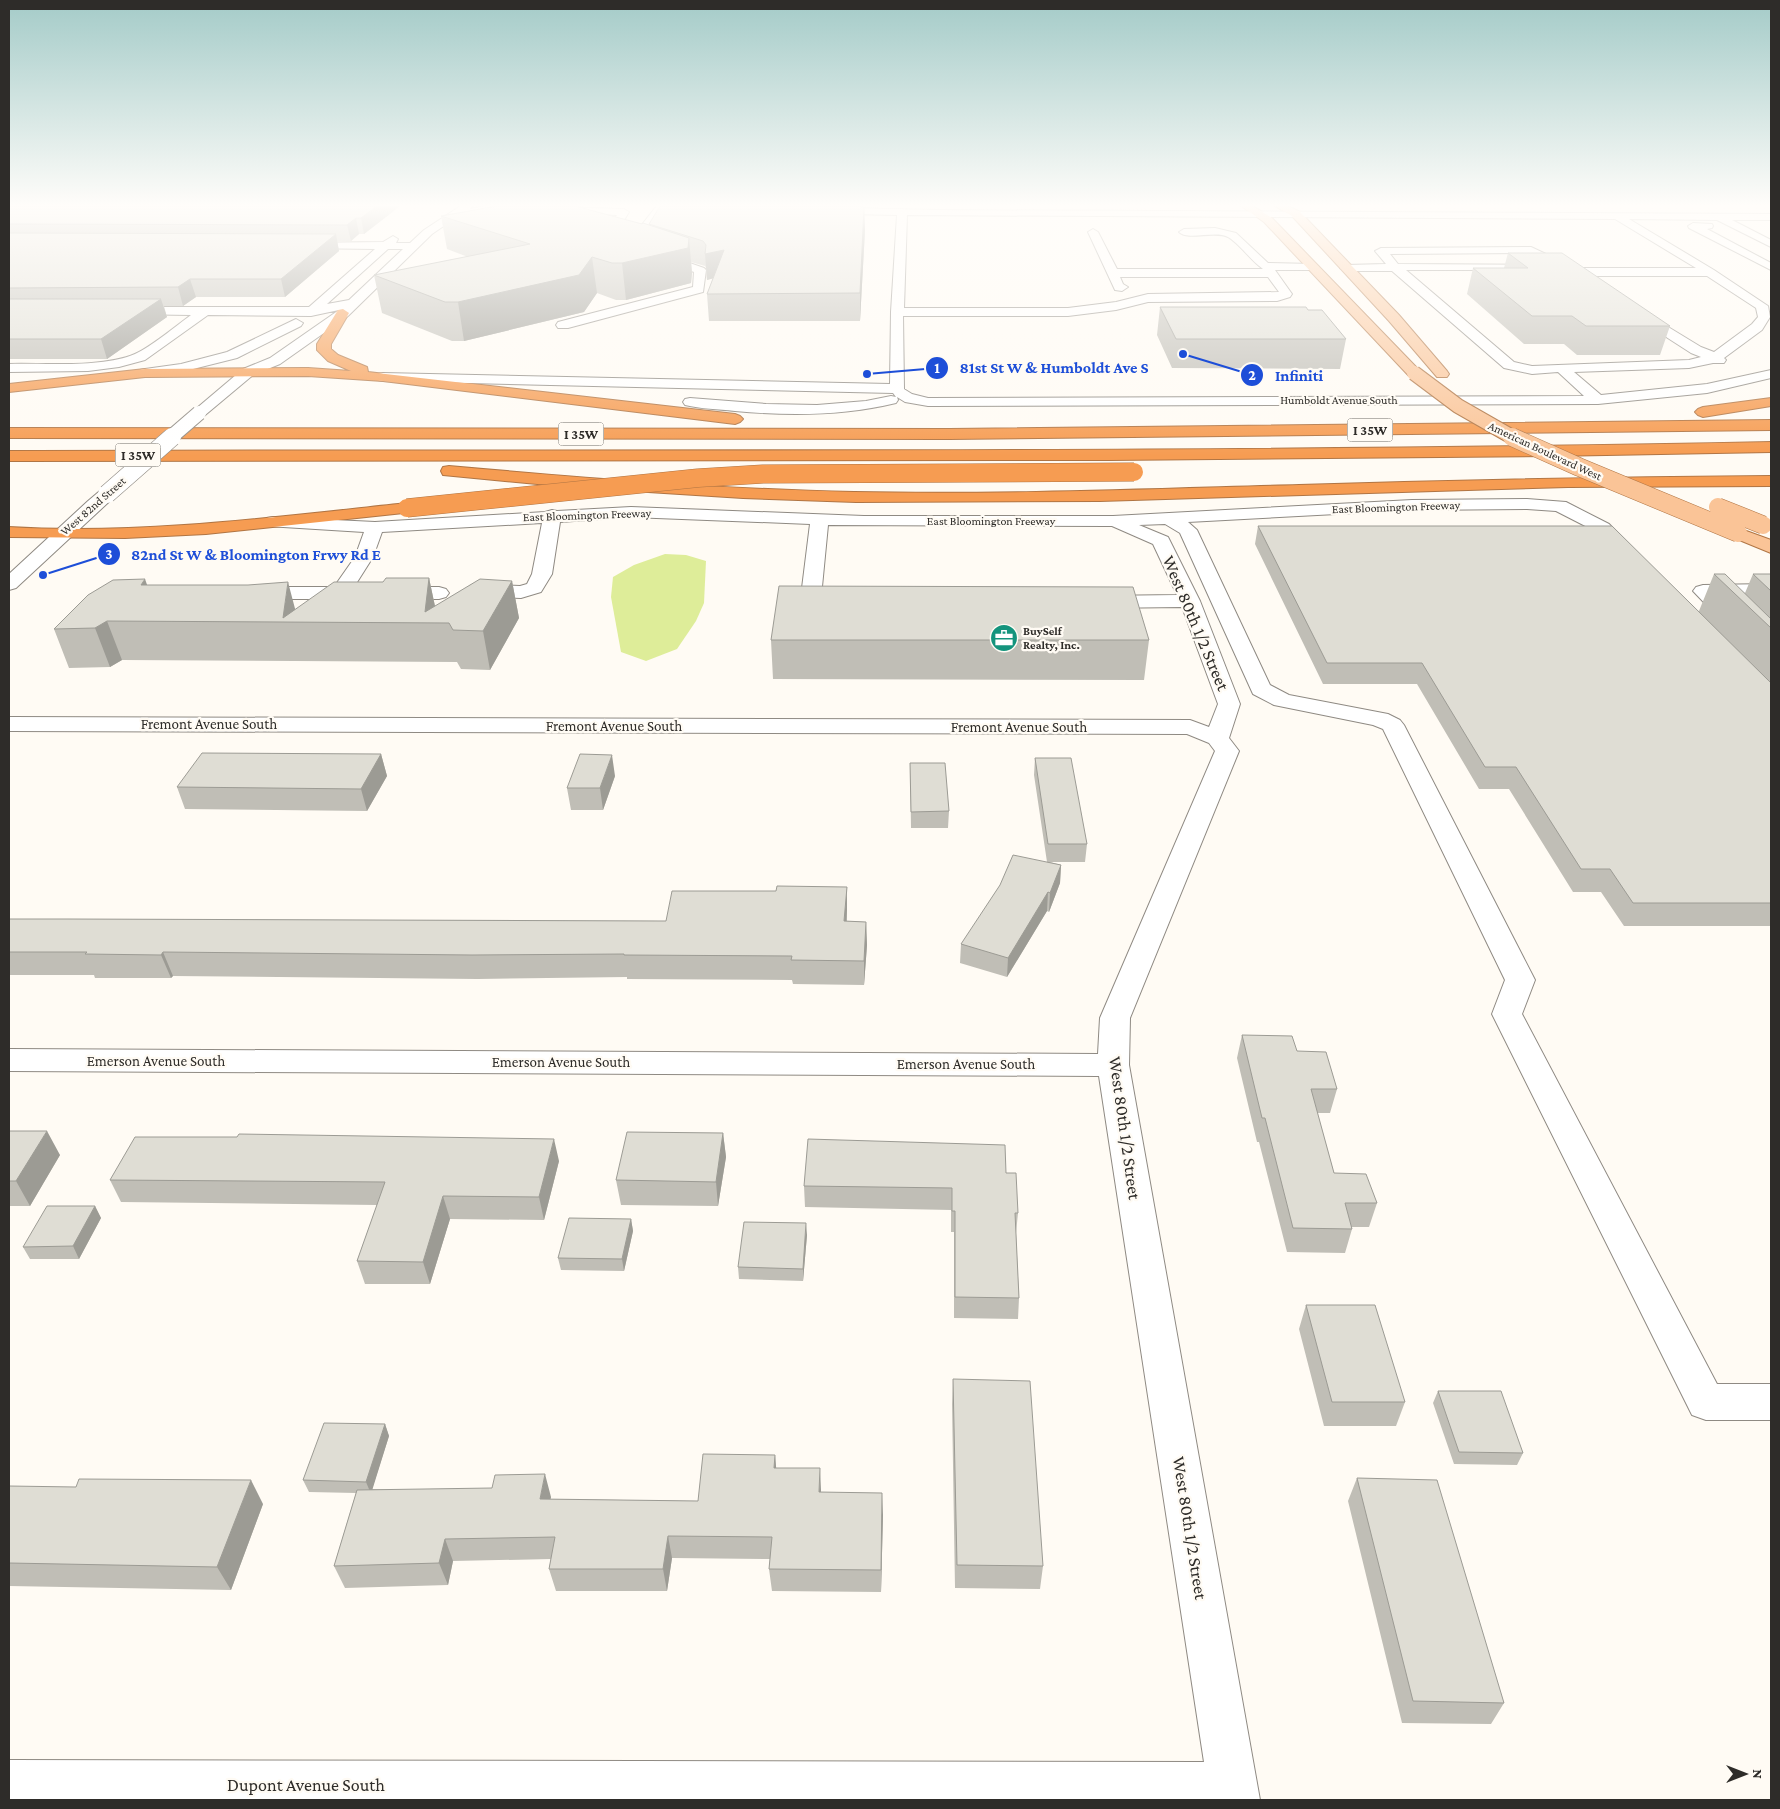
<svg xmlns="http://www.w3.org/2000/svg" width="1780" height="1809" font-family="'Crimson Pro',serif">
<rect width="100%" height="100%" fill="#fffbf4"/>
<path fill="#deed99" d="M665,554L686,555L706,561L704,603L696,621L677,649L646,661L621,652L611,597L613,577L634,565Z"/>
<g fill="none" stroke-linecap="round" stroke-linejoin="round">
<g stroke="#8f8a83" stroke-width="2">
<path id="minor" d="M465,203H476L470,209L498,203H516L515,205L475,213L458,221H451L432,234L348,316L280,364L253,375L204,416H194L191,413L243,369L270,358L339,310L311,316L208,315L145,360L119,367L88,371L9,372V364C44,363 103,368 135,354C151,347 176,326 191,315L123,314L122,311L128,307H309L375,249L300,248L294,245L296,243L383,242L393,236L398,239L396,243H410L424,230ZM388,249H403L349,300L327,304Z
M659,203H669L638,245L704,268L706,270L703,292L568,328H558L556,325L558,322L693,287L694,272L627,248L625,246Z
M762,203H794L849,208L938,210L1771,214V220H1732L1771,240V247L1717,220L1629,219L1714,270L1768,306L1770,317L1762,330L1724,358L1726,360L1724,363H1713L1689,368L1574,372L1601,395L1707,384L1771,370V378L1707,393L1598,404L928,406L905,402L897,397L898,400L896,403C843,416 789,416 735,411C718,409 701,409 685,405L683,402L685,399L690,398L766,404L817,405L866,401L891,396L896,397L893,393L383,381L378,380L376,377L378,374L383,373L890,384L891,312L897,215L849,214L767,206ZM907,215L1615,219L1696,268H1576L1531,247L1381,248L1375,251L1386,264L1346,265L1340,268L1346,271H1392L1504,368L1532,374L1558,372L1584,396L928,398L912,394L904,389L903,316H1068L1116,310L1148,302L1277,301L1290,297L1292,294L1275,270H1313L1319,267L1313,264L1268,263L1236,233L1215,228L1184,229L1179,232C1188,241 1215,230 1228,237C1241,245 1251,261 1263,269H1117L1098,232L1093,229L1088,232L1115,290L1122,291L1128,287L1123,284L1120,277H1268L1279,292L1148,294L1116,302L1068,308H904ZM1530,253L1560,270L1576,276H1707L1756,308L1758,317L1752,324L1714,352L1701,347L1637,308L1632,309L1631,312L1632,315L1691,353L1701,357L1689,360L1532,366L1514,362L1406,270H1542L1548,267L1546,265L1398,264L1390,254Z
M554,207L624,209L629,212L615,235L619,240L614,243L604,236L617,215L550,212L549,210Z
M1693,223L1712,224L1713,226L1712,228L1707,229L1771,263V270L1689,228L1688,226Z
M296,319L303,323L301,326L237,358L181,372L145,377L140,376L138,373L140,370L145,369L181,364L227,352Z
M107,489L113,490L116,494L113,498L16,588L9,590V574L88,501L101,490Z
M1527,499L1566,502L1609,524L1635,551L1633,555L1626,557L1619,555L1597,532L1556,511L1527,509L1412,510L1188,522L1197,530L1270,685L1289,695L1388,714L1400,720L1404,725L1535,980L1522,1014L1717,1384H1771V1420H1706L1692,1415L1492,1014L1505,980L1383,729L1373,725L1274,705L1253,694L1180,533L1165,524L1139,525L1168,537L1200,601L1240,704L1229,738L1239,751L1130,1018L1129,1065L1260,1800H9V1760L1204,1762L1099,1076L9,1071V1049L1098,1054L1100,1018L1215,751L1209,743L1187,734L9,731V717L1190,720L1209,727L1218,704L1182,607L1099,608L1092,606L1089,602L1092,598L1099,596L1177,595L1153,544L1112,526L828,525L821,597L838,599L841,603L838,607C827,610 814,611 803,608L800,604L810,524L631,517L560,522L552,574L541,592L521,598L477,596L470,594L467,590L470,586L477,584L520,586L527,584L532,574L542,523L382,532L373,557L354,587H439L446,589L449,593L446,597L439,599H254L247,597L244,593L247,589L254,587H334L355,557L364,532L267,526L264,522L267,518L273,517L375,522L545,512L552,510L557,511L631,507L864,516H1113L1412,500Z
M1771,584V596L1720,597L1771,647V665L1763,664L1693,591L1696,587L1703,585Z"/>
</g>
<g stroke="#b07544" stroke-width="2">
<path id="major" d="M1237,203H1248L1272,218L1419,370L1421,373L1419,376H1409L1264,222Z
M1270,203H1282L1300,212L1399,315L1447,371L1449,374L1447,377H1437L1389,321L1292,216Z
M1738,528L1771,540V553L1732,537L1729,533L1732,529Z"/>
</g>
<g stroke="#b07544" stroke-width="2">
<path id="highway" d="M343,309L349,313L331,344V349L338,355L367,367L368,372L735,414L740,416L743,419L740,422L735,424L383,381L308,376L145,377L9,392V384L145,369L308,368L351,371L328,361L317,350V344L338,310Z
M1771,398V406L1703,417L1698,415L1695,412L1698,409L1703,407Z
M1771,420V430L949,439L9,438V428L949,429Z
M1771,442V452L1551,456L1110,460L9,461V451C596,449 1184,454 1771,442Z
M449,466C584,478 718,489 854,492C1002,495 1151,489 1299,485C1456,480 1614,477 1771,476V486L1568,487L1100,501L856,502L743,498L569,487L443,475L441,471L443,467Z
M407,503L413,504L416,508L413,512L206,534L125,538L9,537V527C141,535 276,517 407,503Z"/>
</g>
<use href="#minor" fill="#fff" fill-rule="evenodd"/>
<use href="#major" fill="#fac497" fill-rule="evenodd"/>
<use href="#highway" fill="#f69c52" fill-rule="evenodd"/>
<g stroke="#8f8a83" stroke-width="16" stroke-linecap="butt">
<path id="minor-bridge-far1" d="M170,438L199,413"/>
</g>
<g stroke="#8f8a83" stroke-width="19" stroke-linecap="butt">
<path id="minor-bridge" d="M107,494L172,437"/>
</g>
<g stroke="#b07544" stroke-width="16" stroke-linecap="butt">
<path id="major-bridge-far1" d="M1414,373L1458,406L1514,438"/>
</g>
<g stroke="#b07544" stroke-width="19" stroke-linecap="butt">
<path id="major-bridge" d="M1512,437L1579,467L1738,533
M1718,507L1763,525"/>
</g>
<g stroke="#b07544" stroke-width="19" stroke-linecap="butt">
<path id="highway-bridge" d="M407,508L698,478L763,474L1134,472"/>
</g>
<use href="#minor-bridge-far1" stroke="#fff" stroke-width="14"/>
<use href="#minor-bridge" stroke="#fff" stroke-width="18"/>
<use href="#major-bridge-far1" stroke="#fac497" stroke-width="14"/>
<use href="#major-bridge" stroke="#fac497" stroke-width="18"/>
<use href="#highway-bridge" stroke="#f69c52" stroke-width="18"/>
</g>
<path fill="#c0beb6" d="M9,203H404L364,234H359L351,241H337L339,251L285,297H196L183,306H164L167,317L107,359H9Z
M864,203H1009V205H864Z
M864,207L865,230L860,321H709L707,294L713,278L707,280L706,268L705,266L691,262L692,273L691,283L626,300H616L597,293L584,312L464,341H452L382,313L374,275L468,257L447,249L441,216L649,225V224Z
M1508,253L1670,326L1660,355H1577L1564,344H1524L1467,294L1473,268H1504Z
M1160,307L1346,339L1340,369L1172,368L1157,335Z
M1258,526L1699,611L1714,574L1745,593L1753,574H1771V926H1624L1601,892H1573L1509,789H1479L1417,684H1323L1255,544Z
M429,578L435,606L512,581L519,618L490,670L461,669L457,662L122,660L110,667L69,668L54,629L147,585L295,610L383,582Z
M771,640H1149L1144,680L773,679Z
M381,754L387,776L367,811L185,809L177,787Z
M1035,758L1087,844L1085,862H1050L1061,865L1060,883L1049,912L1047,911L1007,977L960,963L961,944L1047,862L1034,775Z
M910,763L949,811L948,828H911Z
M615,776L603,810H571L567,788Z
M847,887V921L866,922L867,945L864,985L793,984L792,980L627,979V977L478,979L173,976L171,978H95L94,975H9V919L666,921L776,891Z
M1242,1035L1297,1051L1337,1089L1330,1113H1317L1334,1173L1377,1203L1369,1227H1352V1229L1345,1253L1287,1252L1259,1142H1257L1237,1058Z
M9,1131L60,1155L30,1206H9Z
M723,1133L726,1157L718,1206L621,1205L616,1180Z
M559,1161L544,1220L450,1219L430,1284H365L357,1261L377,1205L121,1202L110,1180Z
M1006,1173L1018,1213L1016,1233L1019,1298L1018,1319L954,1318V1232H951V1210L805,1207L804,1186Z
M95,1206L101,1218L79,1259H30L23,1247Z
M631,1219L633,1231L624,1271L561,1270L558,1258Z
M807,1235L803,1281L739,1279L738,1267Z
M1306,1305L1405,1402L1396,1426H1324L1299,1329Z
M953,1379L1043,1566L1040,1589L955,1588L952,1404Z
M1438,1391L1523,1453L1517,1465L1454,1464L1433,1403Z
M385,1424L389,1436L372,1489L551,1497L550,1499L698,1501L775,1455L776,1468L821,1492L883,1515L881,1592L772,1591L769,1569L770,1559L672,1558L667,1591H556L549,1569L551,1559L453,1561L448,1585L345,1588L334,1566L356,1493L309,1492L303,1480Z
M1357,1478L1504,1703L1491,1724L1402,1723L1348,1501Z
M9,1486L263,1504L231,1590L9,1586Z"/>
<path fill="#9c9b94" d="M381,203H404L364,234L361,218Z
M864,207L865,230L860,321V293Z
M356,218L359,234L351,241L347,225Z
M336,234L339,251L285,297L281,279Z
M689,238L692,273L691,283L626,300L622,263Z
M724,250L726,275L707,280L705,254Z
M592,257L597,293L584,312L464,341L458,302Z
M190,279L196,297L183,306L178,287Z
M161,299L167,317L107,359L101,339Z
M429,578L437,616L425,612Z
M145,579L158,616L141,585Z
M512,581L519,618L490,670L483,631Z
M288,582L298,620L283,618Z
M107,621L122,660L110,667L95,628Z
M381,754L387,776L367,811L361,789Z
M612,755L615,776L603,810L600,788Z
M1061,865L1060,883L1049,912L1050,893Z
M847,887V910L845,944L844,921Z
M1048,892L1047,911L1007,977L1008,958Z
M866,922L867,945L864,985V961Z
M163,952L173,976L171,978L161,955Z
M47,1131L60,1155L30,1206L16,1181Z
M723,1133L726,1157L718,1206L716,1182Z
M554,1139L559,1161L544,1220L539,1197Z
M443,1196L450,1219L430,1284L423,1262Z
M95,1206L101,1218L79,1259L73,1246Z
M631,1219L633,1231L624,1271L622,1259Z
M806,1223L807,1235L803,1281V1269Z
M385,1424L389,1436L371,1494L366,1482Z
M775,1455L777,1477L774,1468Z
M820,1468L821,1490L820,1515L819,1492Z
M545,1474L551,1497L546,1521L540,1499Z
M251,1480L263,1504L231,1590L217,1567Z
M882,1493L883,1515L881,1592V1570Z
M668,1536L672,1558L667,1591L663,1569Z
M445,1539L453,1561L448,1585L439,1563Z"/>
<path fill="#dfddd4" stroke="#9c9b94" d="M9,203H381L361,218H356L347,225L9,224Z
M514,203H564L642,224L643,223L689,238L688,248L622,263H612L592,257L579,275L458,302H445L374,275L530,244L441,216Z
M662,203H818L864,207L860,293L707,294L724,250L705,254L706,245L703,241L649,224Z
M9,233L336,234L281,279H190L178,287L9,288Z
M1508,253H1562L1670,326H1586L1572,316H1532L1473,268H1528Z
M9,299H161L101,339H9Z
M1160,307H1306L1308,310H1322L1346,339H1176Z
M1258,526H1612L1771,683V903H1633L1610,869H1581L1516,767H1485L1422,663H1327Z
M1714,574H1725L1771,619V628Z
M1753,574H1771V591Z
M386,578H429L425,612L480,579L512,581L483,631L453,630L449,623L107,621L95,628L54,629L88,595L113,580L145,579L141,585H248L288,582L283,618L334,582H383Z
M779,586L1133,587L1149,640H771Z
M202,753L381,754L361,789L177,787Z
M580,754L612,755L600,788H567Z
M1035,758H1071L1087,844H1048Z
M910,763H945L949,811L911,812Z
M1013,855L1061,865L1050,893L1048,892L1008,958L961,944L1000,885Z
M777,886L847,887L844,921L866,922L864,961L791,960L792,956L624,955V954L472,955L163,952L161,955L85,954L87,952H9V919H67L666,921L672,891H776Z
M1242,1035L1292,1036L1297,1051L1326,1052L1337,1089H1311L1334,1173L1366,1174L1377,1203H1345L1352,1229L1293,1228L1265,1118H1262Z
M9,1131H47L16,1181H9Z
M627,1132L723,1133L716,1182L616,1180Z
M239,1134L554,1139L539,1197L443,1196L423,1262L357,1261L385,1182L110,1180L135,1137H237Z
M808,1139L1005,1145L1006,1173H1016L1018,1213H1015L1019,1298L955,1297V1211H952V1188L804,1186Z
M47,1206H95L73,1246L23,1247Z
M569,1218L631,1219L622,1259L558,1258Z
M744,1222L806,1223L803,1269L738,1267Z
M1306,1305H1375L1405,1402H1332Z
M953,1379L1030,1381L1043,1566L957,1565Z
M1438,1391H1501L1523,1453L1459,1452Z
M324,1423L385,1424L366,1482L303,1480Z
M703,1454L775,1455L774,1468H820L819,1492L882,1493L881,1570L769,1569L772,1537L668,1536L663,1569H549L555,1537L445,1539L439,1563L334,1566L357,1490L492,1488L495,1475L545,1474L540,1499L698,1501Z
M1357,1478L1437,1480L1504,1703L1413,1701Z
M79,1479L251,1480L217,1567L9,1563V1486L76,1487Z"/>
<linearGradient id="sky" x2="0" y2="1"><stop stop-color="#a4cbc8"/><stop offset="0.45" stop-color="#fffdfa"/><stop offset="1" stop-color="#fffdfa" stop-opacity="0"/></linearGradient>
<rect width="1780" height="456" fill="url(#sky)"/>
<defs>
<g id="office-disc" transform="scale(1.4375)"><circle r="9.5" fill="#14947d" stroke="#fffbf4"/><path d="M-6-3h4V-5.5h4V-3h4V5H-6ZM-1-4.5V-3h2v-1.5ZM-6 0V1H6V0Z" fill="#fff"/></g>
</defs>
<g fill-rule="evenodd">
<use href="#office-disc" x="1004" y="638"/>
</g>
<g text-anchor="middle" stroke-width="4.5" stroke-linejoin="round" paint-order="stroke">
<g font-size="12" fill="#2e2c29" stroke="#fffbf4">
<text x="1339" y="404">Humboldt Avenue South</text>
<text transform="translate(1545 451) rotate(25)" y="4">American Boulevard West</text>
<text transform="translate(93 506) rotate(-41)" y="4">West 82nd Street</text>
<text transform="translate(1396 507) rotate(-2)" y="4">East Bloomington Freeway</text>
<text transform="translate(587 515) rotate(-2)" y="4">East Bloomington Freeway</text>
<text x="991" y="525">East Bloomington Freeway</text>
</g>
<g font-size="12" font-weight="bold" fill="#2e2c29" stroke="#fffbf4" text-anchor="start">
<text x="1023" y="635">BuySelf<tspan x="1023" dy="14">Realty, Inc.</tspan></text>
</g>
<g fill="#fffbf4" stroke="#6d6a66" stroke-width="1">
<rect x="1347.5" y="418.5" width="45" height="23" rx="4"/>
<rect x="558.5" y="422.5" width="45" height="23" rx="4"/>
<rect x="115.5" y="443.5" width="45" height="23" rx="4"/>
</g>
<g font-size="14" font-weight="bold" fill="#2e2c29">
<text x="1370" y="435">I 35W</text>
<text x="581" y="439">I 35W</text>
<text x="138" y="460">I 35W</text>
</g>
<g font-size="15" fill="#2e2c29" stroke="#fffbf4">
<text x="209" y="729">Fremont Avenue South</text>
<text x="614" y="731">Fremont Avenue South</text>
<text x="1019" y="732">Fremont Avenue South</text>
<text x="156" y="1066">Emerson Avenue South</text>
<text x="561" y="1067">Emerson Avenue South</text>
<text x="966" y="1069">Emerson Avenue South</text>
</g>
<g font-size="18" fill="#2e2c29" stroke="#fffbf4">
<text transform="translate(1196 623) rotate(67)" y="6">West 80th 1/2 Street</text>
<text transform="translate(1125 1128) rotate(82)" y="6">West 80th 1/2 Street</text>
<text transform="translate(1190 1528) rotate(81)" y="6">West 80th 1/2 Street</text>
<text x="306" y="1791">Dupont Avenue South</text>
</g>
</g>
<path fill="none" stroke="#1d4ed8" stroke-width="2" d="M867 374L937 368M1183 354L1252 375M43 575L109 554"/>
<g fill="#1d4ed8" stroke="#fffbf4" stroke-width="2">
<circle cx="867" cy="374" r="5"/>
<circle cx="1183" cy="354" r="5"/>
<circle cx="43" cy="575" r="5"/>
<circle cx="937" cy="368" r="12"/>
<circle cx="1252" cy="375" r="12"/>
<circle cx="109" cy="554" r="12"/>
</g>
<g font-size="15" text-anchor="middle" font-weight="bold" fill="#fff">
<text x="937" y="373">1</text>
<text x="1252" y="380">2</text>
<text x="109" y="559">3</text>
</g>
<g font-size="16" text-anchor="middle" font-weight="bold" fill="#1d4ed8" stroke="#fffbf4" stroke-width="4.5" stroke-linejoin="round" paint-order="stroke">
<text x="1054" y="373">81st St W &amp; Humboldt Ave S</text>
<text x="1299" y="381">Infiniti</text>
<text x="256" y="560">82nd St W &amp; Bloomington Frwy Rd E</text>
</g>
<rect width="1780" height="1809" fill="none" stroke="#2e2c29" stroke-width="20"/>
<g transform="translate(1745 1774) rotate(90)" stroke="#fffbf4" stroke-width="4" paint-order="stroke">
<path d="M0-4L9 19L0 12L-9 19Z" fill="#2e2c29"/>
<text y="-8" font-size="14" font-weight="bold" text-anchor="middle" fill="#2e2c29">N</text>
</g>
</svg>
